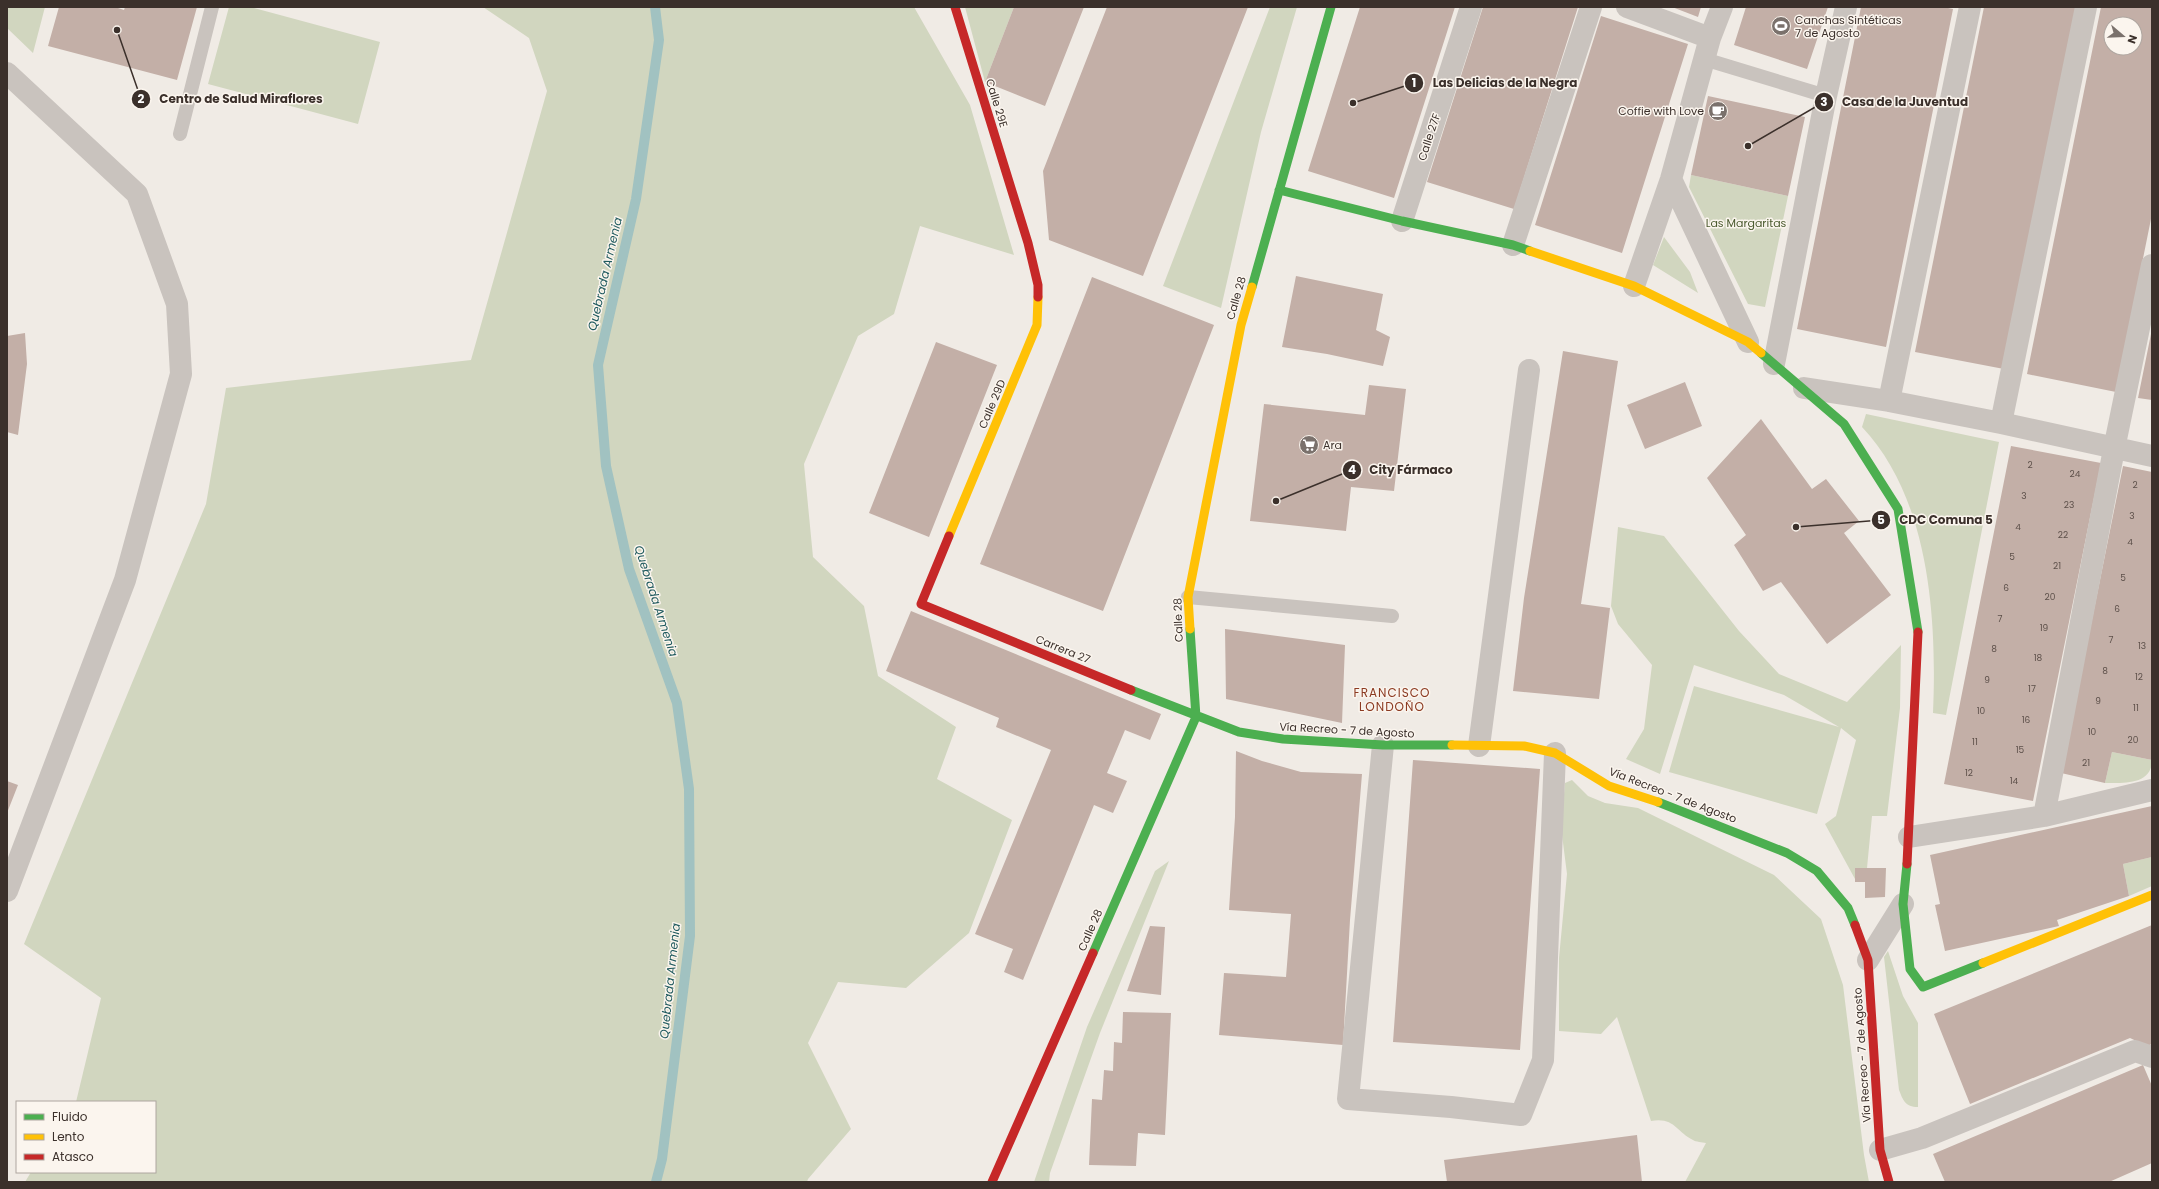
<svg xmlns="http://www.w3.org/2000/svg" width="2159" height="1189" font-family="Poppins,sans-serif">
<rect width="100%" height="100%" fill="#f0ebe5"/>
<path fill="#d1d6bf" d="M7,7H45L33,53L7,28Z
M229,7H250L380,42L358,124L208,84Z
M483,7H914L970,105L1014,255L920,226L894,314L858,336L804,464L813,557L864,606L878,676L956,727L937,779L1012,820L969,933L906,988L838,982L808,1043L851,1129L808,1179L807,1182H25L31,1172H155V1102H76L101,998L24,944L206,504L226,388L471,360L547,91L529,38Z
M965,7H1014L985,82Z
M1270,7H1297L1261,132L1221,308L1163,286Z
M1691,175L1788,196L1765,307L1748,304L1689,187Z
M1664,237L1690,272L1698,293L1653,265Z
M1866,414L1999,442L1946,715L1933,713C1937,619 1930,499 1862,427Z
M1618,527L1664,536L1739,631L1779,674L1847,702L1901,645L1900,708L1887,816H1872L1867,868H1855V879L1825,824L1836,816L1856,740L1841,728L1817,814L1669,772L1694,686L1839,727L1784,695L1694,665L1660,774L1626,759L1644,729L1652,665L1618,624L1611,606Z
M2112,752L2152,760C2152,785 2124,783 2105,783Z
M1572,780L1588,796L1605,803L1638,808L1774,875L1821,919L1843,985L1864,1155L1869,1182H1685L1706,1143C1702,1142 1696,1142 1693,1140C1676,1132 1675,1117 1651,1121L1617,1017L1601,1034L1559,1031V958L1567,874L1561,827L1565,783Z
M2152,857V886L2129,896L2123,864Z
M1169,861L1100,1033L1050,1173L1049,1182H1034L1087,1027L1155,871Z
M1888,951L1903,996L1918,1023V1107C1905,1107 1903,1100 1899,1090L1884,957Z"/>
<g fill="none" stroke-linecap="round" stroke-linejoin="round">
<path stroke="#a1c2c1" stroke-width="10" d="M655,7L659,40L636,199L598,365L606,466L629,569L677,703L689,789L690,936L662,1159L656,1182"/>
</g>
<path fill="#c3afa7" fill-rule="evenodd" d="M59,7H115L124,10L125,7H197L177,80L48,46Z
M1014,7H1084L1045,106L985,82Z
M1107,7H1248L1143,276L1049,240L1043,171Z
M1360,7H1455L1394,198L1308,171Z
M1483,7H1578L1514,209L1427,182Z
M1672,7H1701L1698,17Z
M1746,7H1828L1807,69L1734,45Z
M1861,7H1943L1953,9L1886,347L1797,329Z
M1984,7H2077L2004,369L1915,352Z
M2101,7H2152V214L2116,392L2027,374ZM2111,24H2135V48H2111Z
M1601,16L1688,44L1622,253L1535,225Z
M1708,96L1805,117L1788,196L1691,175Z
M1296,276L1383,294L1376,330L1390,337L1383,366L1327,354L1282,347Z
M1092,277L1214,325L1103,611L980,564Z
M2152,329V400L2138,398Z
M25,333L27,364L18,435L7,432V336Z
M936,342L997,365L929,537L869,513Z
M1563,351L1618,361L1581,604L1610,608L1599,699L1513,691L1524,598Z
M1685,382L1702,426L1645,449L1627,405Z
M1369,385L1406,389L1394,491L1351,487L1346,531L1250,521L1264,404L1365,415Z
M1761,419L1812,489L1826,479L1859,521L1844,533L1891,595L1827,644L1781,582L1763,591L1734,545L1746,535L1707,478Z
M2011,446L2101,463L2033,801L1944,784Z
M2123,466L2152,472V760L2112,752L2105,783L2061,773Z
M911,611L1161,714L1150,740L1125,730L1107,773L1127,781L1113,813L1094,805L1023,980L1004,972L1013,949L975,934L1051,750L996,727L999,718L886,671Z
M1225,629L1345,645L1342,723L1226,699Z
M1236,751L1262,761L1301,772L1362,774L1350,920L1343,1045L1219,1035L1224,973L1286,977L1291,914L1229,910L1235,817Z
M1413,760L1540,769L1520,1050L1393,1042Z
M7,781L18,785L7,813Z
M2152,806V857L2123,864L2129,896L2057,920L2059,926L1945,951L1935,905L1940,904L1930,855Z
M1855,868H1886L1885,897L1865,898V882H1855Z
M2152,925V1044L2147,1046L2130,1038L1970,1104L1934,1014Z
M1150,926L1165,927L1161,995L1127,991Z
M1123,1012L1171,1013L1165,1135L1138,1133L1136,1166L1089,1165L1092,1099L1102,1100L1104,1070L1113,1071L1114,1042L1122,1043Z
M2143,1065L2152,1086V1163L2109,1182H1945L1933,1154Z
M1637,1135L1642,1182H1447L1444,1160Z"/>
<g fill="none" stroke-linecap="round" stroke-linejoin="round">
<path stroke="#c9c3be" stroke-width="14" d="M1704,59L1826,96
M180,134L212,7
M1188,597L1392,616"/>
<path stroke="#c9c3be" stroke-width="22" d="M1627,7L1710,38
M7,73L137,194L177,304L181,374L125,580L7,891
M1671,179L1748,342
M1402,221L1471,7
M1513,245L1591,7
M1634,286L1671,179L1710,38L1722,7
M1774,364L1826,96L1846,7
M1804,388L1889,401L2001,423L2152,456
M1889,401L1970,7
M2001,423L2086,7
M1383,745L1348,1099L1451,1107L1521,1115L1543,1060L1555,753
M1479,746L1529,370
M2044,816L2114,449L2152,265
M1909,837L2044,816L2152,790
M1868,960L1903,904
M1880,1150L1922,1138L2135,1051L2152,1057"/>
<path stroke="#4caf50" stroke-width="9" d="M1279,190L1402,221L1513,245L1530,251
M1252,287L1331,7
M1761,353L1844,424L1898,509L1918,632
M1131,690L1239,732L1283,739L1383,745H1452
M1658,802L1787,853L1817,871L1848,908L1855,925
M1907,864L1903,904L1910,969L1923,987L1983,963
M1093,953L1196,717L1190,629"/>
<path stroke="#ffc107" stroke-width="9" d="M1530,251L1634,286L1748,342L1761,353
M949,536L1037,325L1038,297
M1190,629L1188,597L1241,325L1252,287
M1452,745L1524,746L1555,753L1609,786L1658,802
M1983,963L2152,895"/>
<path stroke="#c62828" stroke-width="9" d="M955,7L1028,243L1038,285V297
M949,536L921,604L1131,690
M1907,864L1918,632
M1855,925L1868,960L1880,1150L1889,1182
M992,1182L1093,953"/>
</g>
<defs>
<g id="stadium-disc" transform="scale(1)"><circle r="9.5" fill="#7a716c" stroke="#fbf5ee"/><path d="M0-5a6.5 5 0 1 0 0 10a6.5 5 0 1 0 0-10ZM-3.5-1.8h7v3.6h-7Z" fill="#fff"/></g>
<g id="cafe-disc" transform="scale(1)"><circle r="9.5" fill="#7a716c" stroke="#fbf5ee"/><path d="M-5.5-4.5H6V0H3Q3 3.5 0 3.5H-2.5Q-5.5 3.5-5.5 0ZM3-3.2v2h1.7v-2ZM-6 4.5H4V6H-6Z" fill="#fff"/></g>
<g id="supermarket-disc" transform="scale(1)"><circle r="9.5" fill="#7a716c" stroke="#fbf5ee"/><path d="M-6-5.5h2.5l.6 2H6L4.5 2H-2.5L-4.4-4H-6ZM-1.5 3.2a1.3 1.3 0 1 0 .1 0ZM3 3.2a1.3 1.3 0 1 0 .1 0Z" fill="#fff"/></g>
</defs>
<g fill-rule="evenodd">
<use href="#stadium-disc" x="1781" y="26"/>
<use href="#cafe-disc" x="1718" y="111"/>
<use href="#supermarket-disc" x="1309" y="445"/>
</g>
<g text-anchor="middle" stroke-width="3" stroke-linejoin="round" paint-order="stroke">
<g font-size="9" fill="#5d504a">
<text x="2030" y="468">2</text>
<text x="2075" y="477">24</text>
<text x="2135" y="488">2</text>
<text x="2024" y="499">3</text>
<text x="2069" y="508">23</text>
<text x="2132" y="519">3</text>
<text x="2018" y="530">4</text>
<text x="2063" y="538">22</text>
<text x="2130" y="545">4</text>
<text x="2012" y="560">5</text>
<text x="2057" y="569">21</text>
<text x="2123" y="581">5</text>
<text x="2006" y="591">6</text>
<text x="2050" y="600">20</text>
<text x="2117" y="612">6</text>
<text x="2000" y="622">7</text>
<text x="2044" y="631">19</text>
<text x="2111" y="643">7</text>
<text x="2142" y="649">13</text>
<text x="1994" y="652">8</text>
<text x="2038" y="661">18</text>
<text x="2105" y="674">8</text>
<text x="2139" y="680">12</text>
<text x="1987" y="683">9</text>
<text x="2032" y="692">17</text>
<text x="2098" y="704">9</text>
<text x="2136" y="711">11</text>
<text x="1981" y="714">10</text>
<text x="2026" y="723">16</text>
<text x="2092" y="735">10</text>
<text x="2133" y="743">20</text>
<text x="1975" y="745">11</text>
<text x="2020" y="753">15</text>
<text x="2086" y="766">21</text>
<text x="1969" y="776">12</text>
<text x="2014" y="784">14</text>
</g>
<g font-size="11" fill="#3b302b" stroke="#fbf5ee" text-anchor="start">
<text x="1795" y="24">Canchas Sintéticas<tspan x="1795" dy="13">7 de Agosto</tspan></text>
<text x="1704" y="115" text-anchor="end">Coffie with Love</text>
<text x="1323" y="449">Ara</text>
</g>
<g font-size="11" fill="#3b302b" stroke="#fbf5ee">
<text transform="translate(997 103) rotate(73)" y="4">Calle 29E</text>
<text transform="translate(1429 137) rotate(-72)" y="4">Calle 27F</text>
<text transform="translate(1236 298) rotate(-74)" y="4">Calle 28</text>
<text transform="translate(992 404) rotate(-67)" y="4">Calle 29D</text>
<text transform="translate(1178 620) rotate(-92)" y="4">Calle 28</text>
<text transform="translate(1063 649) rotate(22)" y="4">Carrera 27</text>
<text transform="translate(1347 730) rotate(3)" y="4">Vía Recreo - 7 de Agosto</text>
<text transform="translate(1673 795) rotate(21)" y="4">Vía Recreo - 7 de Agosto</text>
<text transform="translate(1090 930) rotate(-66)" y="4">Calle 28</text>
<text transform="translate(1862 1055) rotate(-94)" y="4">Vía Recreo - 7 de Agosto</text>
</g>
<g font-size="11" fill="#4a5a2e" stroke="#fbf5ee">
<text x="1746" y="227">Las Margaritas</text>
</g>
<g font-size="12" font-style="italic" fill="#1f5a5e" stroke="#fbf5ee">
<text transform="translate(605 274) rotate(-77)" y="4">Quebrada Armenia</text>
<text transform="translate(656 601) rotate(72)" y="4">Quebrada Armenia</text>
<text transform="translate(670 981) rotate(-84)" y="4">Quebrada Armenia</text>
</g>
<g font-size="12" letter-spacing="1" fill="#8c3b22" stroke="#fbf5ee">
<text x="1392" y="697">FRANCISCO<tspan x="1392" dy="14">LONDOÑO</tspan></text>
</g>
</g>
<path fill="none" stroke="#3b302b" stroke-width="1.5" d="M1353 103L1414 83M117 30L141 99M1748 146L1824 102M1276 501L1352 470M1796 527L1881 520"/>
<g fill="#3b302b" stroke="#fbf5ee" stroke-width="1.5">
<circle cx="1353" cy="103" r="4"/>
<circle cx="117" cy="30" r="4"/>
<circle cx="1748" cy="146" r="4"/>
<circle cx="1276" cy="501" r="4"/>
<circle cx="1796" cy="527" r="4"/>
<circle cx="1414" cy="83" r="10"/>
<circle cx="141" cy="99" r="10"/>
<circle cx="1824" cy="102" r="10"/>
<circle cx="1352" cy="470" r="10"/>
<circle cx="1881" cy="520" r="10"/>
</g>
<g font-size="12" text-anchor="middle" font-weight="bold" fill="#fff">
<text x="1414" y="87">1</text>
<text x="141" y="103">2</text>
<text x="1824" y="106">3</text>
<text x="1352" y="474">4</text>
<text x="1881" y="524">5</text>
</g>
<g font-size="12" text-anchor="middle" font-weight="bold" fill="#3b302b" stroke="#fbf5ee" stroke-width="3" stroke-linejoin="round" paint-order="stroke">
<text x="1505" y="87">Las Delicias de la Negra</text>
<text x="241" y="103">Centro de Salud Miraflores</text>
<text x="1905" y="106">Casa de la Juventud</text>
<text x="1411" y="474">City Fármaco</text>
<text x="1946" y="524">CDC Comuna 5</text>
</g>
<rect width="2159" height="1189" fill="none" stroke="#3b302b" stroke-width="16"/>
<rect x="16" y="1101" width="140" height="72" fill="#fbf5ee" stroke="#aea6a0"/>
<rect x="24" y="1114" width="20" height="6" fill="#4caf50" stroke="#aea6a0"/>
<text x="52" y="1121" font-size="12" fill="#3b302b">Fluido</text>
<rect x="24" y="1134" width="20" height="6" fill="#ffc107" stroke="#aea6a0"/>
<text x="52" y="1141" font-size="12" fill="#3b302b">Lento</text>
<rect x="24" y="1154" width="20" height="6" fill="#c62828" stroke="#aea6a0"/>
<text x="52" y="1161" font-size="12" fill="#3b302b">Atasco</text>
<g transform="translate(2123 36) rotate(109)"><circle r="19" fill="#fbf5ee" stroke="#aea6a0"/>
<path d="M0-3L7 15L0 10L-7 15Z" fill="#7a716c"/>
<text y="-6" font-size="11" font-weight="bold" text-anchor="middle" fill="#3b302b">N</text>
</g>
</svg>
